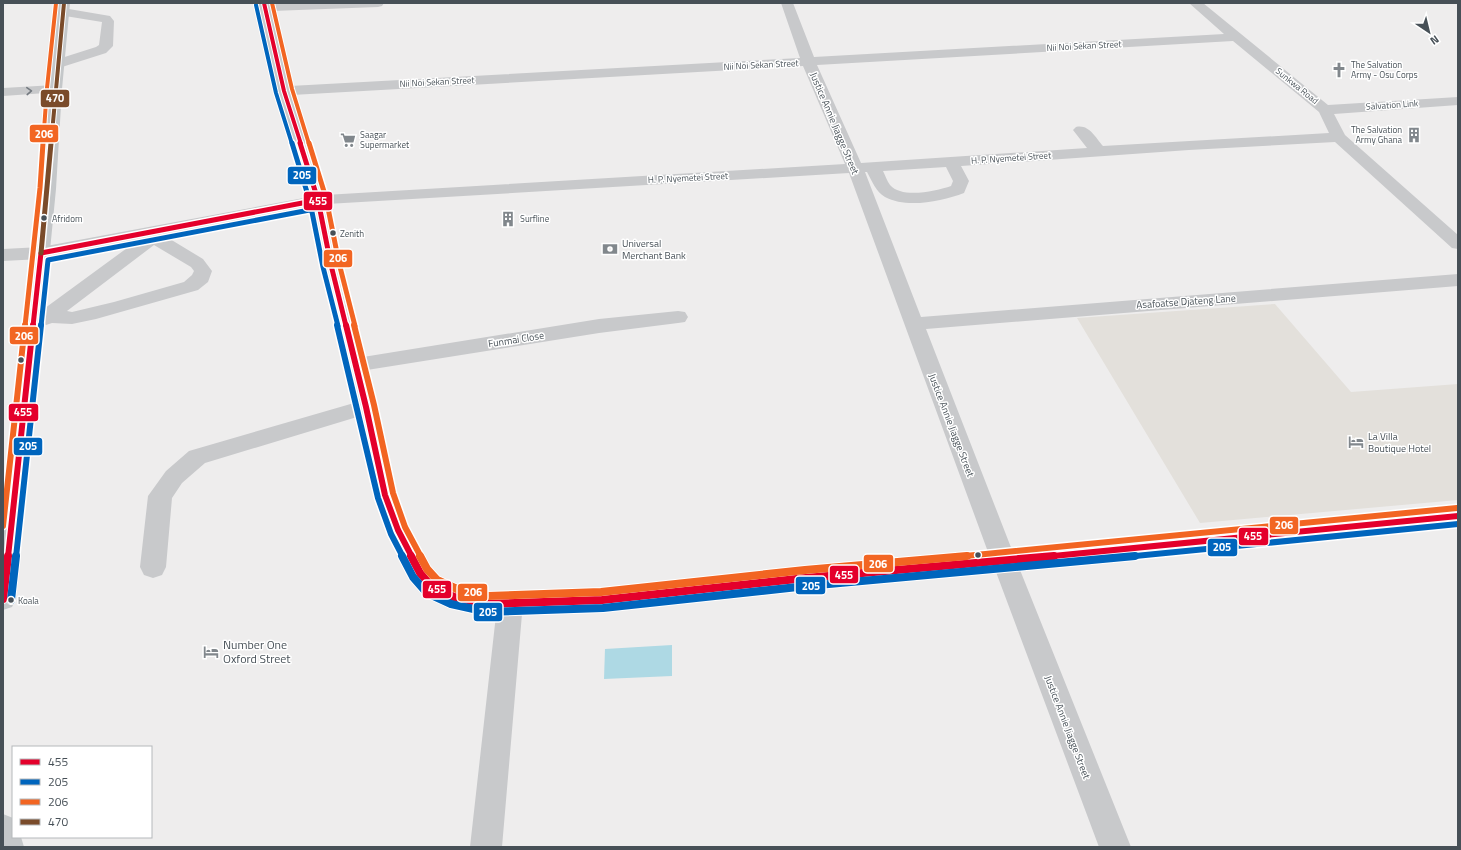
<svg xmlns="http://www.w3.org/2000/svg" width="1461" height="850" font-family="'Titillium Web',sans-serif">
<rect width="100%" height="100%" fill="#eeeded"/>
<path fill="#e3e0db" d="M1275,304L1351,392L1458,384V500L1200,523L1077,318Z"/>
<path fill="#aed9e4" d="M672,645V676L604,679L605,649Z"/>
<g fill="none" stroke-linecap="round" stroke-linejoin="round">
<path fill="#c8c9cb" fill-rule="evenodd" d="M258,3H384L382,6L378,7L272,11L290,86L800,58L781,3H793L814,57L1224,34L1189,3H1203L1328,105L1458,97V105L1334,114L1345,135L1458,235V249L1452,248L1335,142L1189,150L961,166L969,181L964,193C942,201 907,209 885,197C876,192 872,181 867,172H865L921,317L1458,274V286L926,329L1012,550L1458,506V526L1020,570L1131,847H1099L996,572L806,589L602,611L522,614L502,847H470L496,615L487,616L445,605L423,595L411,581L386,530L373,495L357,417L205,463L182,483L172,498L166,567L162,575L153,578L144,575L140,567L148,496L166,471L189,451L354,403L322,265L311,206L168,234L165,236L203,259L212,271L208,282L198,290L96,319L72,324L52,323L43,326L36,325L33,320L41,311L138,240L41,259L3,261V249L41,247L309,197L277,91ZM1233,41L1319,112L1329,133L1103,146C1095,137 1089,124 1076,127L1073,130L1087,148L861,163L817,65ZM803,66L845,164L325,195L292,95ZM946,167L953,181L951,186C936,191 902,199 890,185C887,181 885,175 883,171ZM849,173L988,552L806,567L602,589L487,592L457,586L441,579L429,565L410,529L397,495L367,370L599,333L678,323L685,322L688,317L685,312L678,311L599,319L363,357L340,265L327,204ZM154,245L191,267L194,271L192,275L184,282L114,302L72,312L67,311Z
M63,8L110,16L114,21L113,46L106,53L62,67L57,68L52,67L50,64L52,61L96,47L99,45L102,22L59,15L57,12L59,9Z
M55,85L60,86L62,89L60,92L3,96V88Z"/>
<path fill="#c4c7c9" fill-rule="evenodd" d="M58,3H70L62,89L56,189L16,599L12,607L3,610V492L40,189L48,89Z
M3,814L13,818V837H21L24,847H3Z"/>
<g stroke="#fff" stroke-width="6">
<path id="bus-1-far3" d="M264,3L284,91L301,144"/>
</g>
<g stroke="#fff" stroke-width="8">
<path id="bus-1-far2" d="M300,143L318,200L331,265L346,326
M33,326L41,253L318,200"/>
</g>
<g stroke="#fff" stroke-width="9">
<path id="bus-1-far1" d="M346,325L366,407L385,495L398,530L412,557
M8,557L33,325
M1043,557L1458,516"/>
</g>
<g stroke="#fff" stroke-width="10">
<path id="bus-1" d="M411,556L420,573L432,587L454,597L487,604L602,600L806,578L1054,556
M3,599L8,556"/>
</g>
<g stroke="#fff" stroke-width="6">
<path id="bus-2-far3" d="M256,5L276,93L292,144"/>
</g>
<g stroke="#fff" stroke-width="8">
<path id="bus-2-far2" d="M292,143L310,202L323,267L338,326
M41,326L48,260L320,208"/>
</g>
<g stroke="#fff" stroke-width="9">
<path id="bus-2-far1" d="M337,325L378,498L391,534L403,557
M16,557L41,325
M1125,557L1458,524"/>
</g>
<g stroke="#fff" stroke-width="10">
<path id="bus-2" d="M402,556L413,577L427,593L451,604L487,612L603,608L807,586L1135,556
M11,600L16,556"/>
</g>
<g stroke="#fff" stroke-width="6">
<path id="bus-3-far3" d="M272,3L292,89L309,144
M43,144L47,88L56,3"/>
</g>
<g stroke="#fff" stroke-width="8">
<path id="bus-3-far2" d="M309,143L326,198L339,263L355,326
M25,326L40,188L43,143"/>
</g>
<g stroke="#fff" stroke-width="9">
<path id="bus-3-far1" d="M354,325L374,405L393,493L405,527L421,557
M3,526L25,325
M955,557L1457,508"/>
</g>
<g stroke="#fff" stroke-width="10">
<path id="bus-3" d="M420,556L427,569L437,580L457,589L488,596L601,592L805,570L967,556"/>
</g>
<g stroke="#fff" stroke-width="6">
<path id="bus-4-far1" d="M51,144L64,3"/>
</g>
<g stroke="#fff" stroke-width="8">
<path id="bus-4" d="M41,253L51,143"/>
</g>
<use href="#bus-1-far3" stroke="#e4002b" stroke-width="4"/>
<use href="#bus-1-far2" stroke="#e4002b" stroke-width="5"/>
<use href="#bus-1-far1" stroke="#e4002b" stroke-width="6"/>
<use href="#bus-1" stroke="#e4002b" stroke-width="8"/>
<use href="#bus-2-far3" stroke="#0065bd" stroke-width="4"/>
<use href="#bus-2-far2" stroke="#0065bd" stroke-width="5"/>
<use href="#bus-2-far1" stroke="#0065bd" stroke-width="6"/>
<use href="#bus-2" stroke="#0065bd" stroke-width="8"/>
<use href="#bus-3-far3" stroke="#f26522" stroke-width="4"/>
<use href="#bus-3-far2" stroke="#f26522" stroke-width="5"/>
<use href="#bus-3-far1" stroke="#f26522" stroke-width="6"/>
<use href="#bus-3" stroke="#f26522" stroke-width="8"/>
<use href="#bus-4-far1" stroke="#7a4b2a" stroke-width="4"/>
<use href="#bus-4" stroke="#7a4b2a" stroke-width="5"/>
</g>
<defs><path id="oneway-chevron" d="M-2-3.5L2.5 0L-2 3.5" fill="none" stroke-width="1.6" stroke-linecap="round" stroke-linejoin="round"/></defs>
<use stroke="#747a80" href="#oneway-chevron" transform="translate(29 91) rotate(-3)"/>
<defs>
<g id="church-bare" transform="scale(1.2)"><path d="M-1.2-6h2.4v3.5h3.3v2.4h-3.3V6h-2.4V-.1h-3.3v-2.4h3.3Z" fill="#81878c" stroke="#fff" stroke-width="2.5" paint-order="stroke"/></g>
<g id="building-bare" transform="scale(1.2)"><path d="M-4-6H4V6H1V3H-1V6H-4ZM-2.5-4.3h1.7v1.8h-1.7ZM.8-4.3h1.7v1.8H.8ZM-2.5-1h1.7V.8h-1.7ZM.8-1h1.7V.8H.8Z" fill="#81878c" stroke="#fff" stroke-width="2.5" paint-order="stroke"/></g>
<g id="supermarket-bare" transform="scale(1.2)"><path d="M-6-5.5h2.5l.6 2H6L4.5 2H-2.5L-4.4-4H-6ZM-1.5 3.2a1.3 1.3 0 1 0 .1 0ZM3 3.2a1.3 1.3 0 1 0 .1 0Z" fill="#81878c" stroke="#fff" stroke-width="2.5" paint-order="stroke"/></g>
<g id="bank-bare" transform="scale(1.2)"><path d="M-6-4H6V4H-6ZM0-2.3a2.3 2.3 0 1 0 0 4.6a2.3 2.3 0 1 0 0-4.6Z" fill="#81878c" stroke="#fff" stroke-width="2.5" paint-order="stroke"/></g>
<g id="hotel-bare" transform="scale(1.2)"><path d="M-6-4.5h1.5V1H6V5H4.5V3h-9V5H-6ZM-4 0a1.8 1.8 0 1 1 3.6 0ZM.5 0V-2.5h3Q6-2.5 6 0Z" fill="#81878c" stroke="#fff" stroke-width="2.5" paint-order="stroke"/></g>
</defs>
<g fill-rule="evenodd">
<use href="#church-bare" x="1339" y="70"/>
<use href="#building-bare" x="1414" y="135"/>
<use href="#supermarket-bare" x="348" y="140"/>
<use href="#building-bare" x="508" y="219"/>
<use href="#bank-bare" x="610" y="249"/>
<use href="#hotel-bare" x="1356" y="442"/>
<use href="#hotel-bare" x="211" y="652"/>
</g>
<g fill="#475057" stroke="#fff" stroke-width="1.5">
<circle cx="44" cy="218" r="3.5"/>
<circle cx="333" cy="233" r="3.5"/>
<circle cx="21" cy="360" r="3.5"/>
<circle cx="978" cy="555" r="3.5"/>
<circle cx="11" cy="600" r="3.5"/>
</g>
<g text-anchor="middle" stroke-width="3" stroke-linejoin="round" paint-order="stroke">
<g font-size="9" fill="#475057" stroke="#fff">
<text transform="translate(1084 46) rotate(-3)" y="3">Nii Noi Sekan Street</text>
<text transform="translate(761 65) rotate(-3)" y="3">Nii Noi Sekan Street</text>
<text transform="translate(437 82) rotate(-3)" y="3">Nii Noi Sekan Street</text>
<text transform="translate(1297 86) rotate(39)" y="3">Sunkwa Road</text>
<text transform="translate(1392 105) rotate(-4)" y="3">Salvation Link</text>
<text transform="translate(1011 158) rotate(-4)" y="3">H. P. Nyemetei Street</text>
<text transform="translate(688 178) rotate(-3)" y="3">H. P. Nyemetei Street</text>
</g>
<g font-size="9" fill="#475057" stroke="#fff" text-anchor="start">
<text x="1351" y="68">The Salvation<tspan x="1351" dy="10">Army - Osu Corps</tspan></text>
<text x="1402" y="133" text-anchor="end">The Salvation<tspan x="1402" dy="10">Army Ghana</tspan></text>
<text x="360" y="138">Saagar<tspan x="360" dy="10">Supermarket</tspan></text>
<text x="520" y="222">Surfline</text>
</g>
<g font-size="9" fill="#475057" stroke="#fff" text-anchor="start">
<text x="52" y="222">Afridom</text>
<text x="340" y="237">Zenith</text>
<text x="18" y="604">Koala</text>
</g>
<g font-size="10" fill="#475057" stroke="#fff">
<text transform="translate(835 123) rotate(67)" y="4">Justice Annie Jiagge Street</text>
<text transform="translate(1186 301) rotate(-4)" y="4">Asafoatse Djateng Lane</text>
<text transform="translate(516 339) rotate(-9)" y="4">Funmai Close</text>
<text transform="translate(952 425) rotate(69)" y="4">Justice Annie Jiagge Street</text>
<text transform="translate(1068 727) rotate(69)" y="4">Justice Annie Jiagge Street</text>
</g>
<g font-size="10" fill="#475057" stroke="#fff" text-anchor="start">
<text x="622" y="247">Universal<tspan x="622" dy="12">Merchant Bank</tspan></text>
<text x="1368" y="440">La Villa<tspan x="1368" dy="12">Boutique Hotel</tspan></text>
</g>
<g font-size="12" fill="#475057" stroke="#fff" text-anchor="start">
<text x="223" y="649">Number One<tspan x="223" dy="14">Oxford Street</tspan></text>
</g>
</g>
<g stroke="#fff" stroke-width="1.5">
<rect x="40" y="89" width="30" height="19" rx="4" fill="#7a4b2a"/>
<rect x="29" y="124" width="30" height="19" rx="4" fill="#f26522"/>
<rect x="287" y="166" width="30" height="19" rx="4" fill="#0065bd"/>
<rect x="303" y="191" width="30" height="20" rx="4" fill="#e4002b"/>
<rect x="323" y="249" width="30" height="19" rx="4" fill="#f26522"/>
<rect x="9" y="326" width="30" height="19" rx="4" fill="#f26522"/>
<rect x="8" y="403" width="31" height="19" rx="4" fill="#e4002b"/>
<rect x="13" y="437" width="30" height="19" rx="4" fill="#0065bd"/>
<rect x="1269" y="516" width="30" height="19" rx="4" fill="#f26522"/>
<rect x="1238" y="527" width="31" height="19" rx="4" fill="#e4002b"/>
<rect x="1207" y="538" width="31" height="19" rx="4" fill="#0065bd"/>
<rect x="863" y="554" width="31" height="19" rx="4" fill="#f26522"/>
<rect x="829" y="565" width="30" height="19" rx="4" fill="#e4002b"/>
<rect x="795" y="576" width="31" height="19" rx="4" fill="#0065bd"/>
<rect x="422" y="580" width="30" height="19" rx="4" fill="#e4002b"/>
<rect x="457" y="583" width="31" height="19" rx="4" fill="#f26522"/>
<rect x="473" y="602" width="30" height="20" rx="4" fill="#0065bd"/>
</g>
<g font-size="11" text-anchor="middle" font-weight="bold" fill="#fff">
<text x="55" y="102">470</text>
<text x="44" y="138">206</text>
<text x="302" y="179">205</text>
<text x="318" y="205">455</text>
<text x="338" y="262">206</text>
<text x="24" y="340">206</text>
<text x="23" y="416">455</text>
<text x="28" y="450">205</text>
<text x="1284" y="529">206</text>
<text x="1253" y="540">455</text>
<text x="1222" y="551">205</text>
<text x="878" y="568">206</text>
<text x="844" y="579">455</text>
<text x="811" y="590">205</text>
<text x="437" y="593">455</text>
<text x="473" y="596">206</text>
<text x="488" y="616">205</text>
</g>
<rect width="1461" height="850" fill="none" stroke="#475057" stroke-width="8"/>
<rect x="12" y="746" width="140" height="92" fill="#ffffff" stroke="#b5b9bc"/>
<rect x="20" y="759" width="20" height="6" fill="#e4002b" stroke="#b5b9bc"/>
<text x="48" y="766" font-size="12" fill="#475057">455</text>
<rect x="20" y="779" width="20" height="6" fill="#0065bd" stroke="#b5b9bc"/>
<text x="48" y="786" font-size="12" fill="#475057">205</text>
<rect x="20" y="799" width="20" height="6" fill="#f26522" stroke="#b5b9bc"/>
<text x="48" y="806" font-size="12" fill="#475057">206</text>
<rect x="20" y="819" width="20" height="6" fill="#7a4b2a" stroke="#b5b9bc"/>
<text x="48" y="826" font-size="12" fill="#475057">470</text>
<g transform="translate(1429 32) rotate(145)" stroke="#ffffff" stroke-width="3" paint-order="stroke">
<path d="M0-3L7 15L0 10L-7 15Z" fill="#475057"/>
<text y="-6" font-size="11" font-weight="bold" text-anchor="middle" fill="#475057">N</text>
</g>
</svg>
